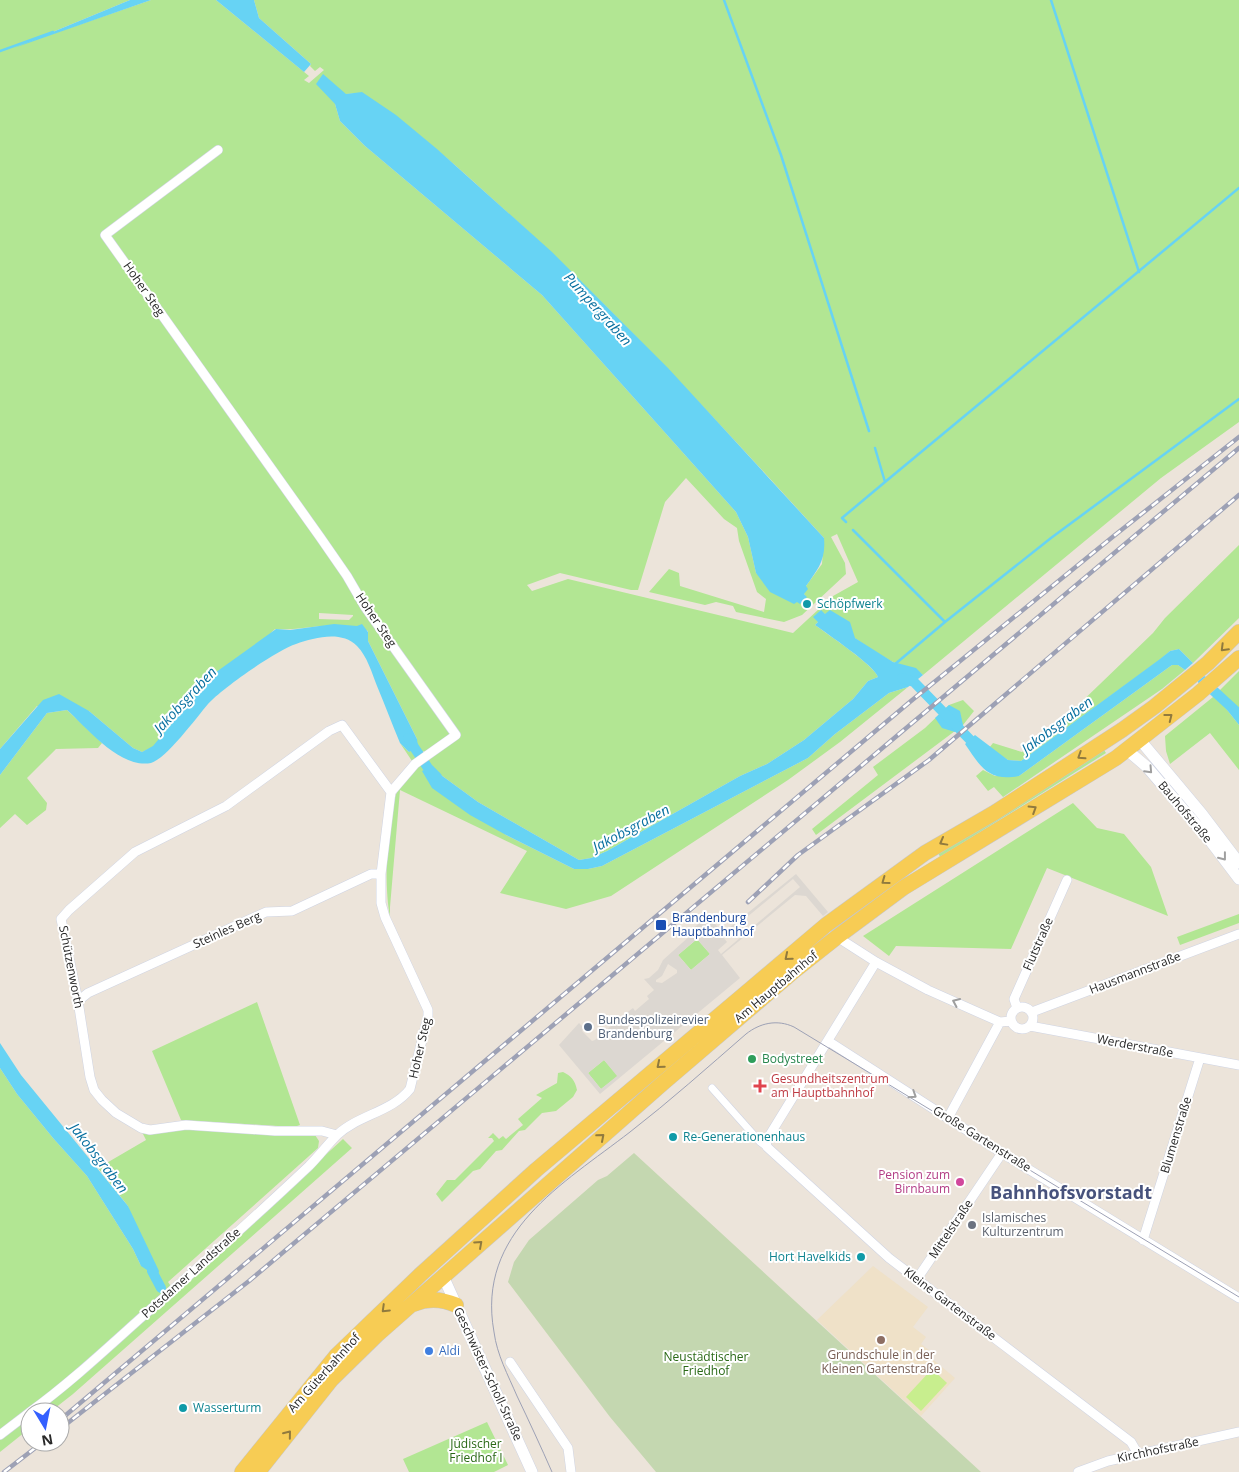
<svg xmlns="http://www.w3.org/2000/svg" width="1239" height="1472" font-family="'Open Sans',sans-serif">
<rect width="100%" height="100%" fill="#ece4da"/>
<path fill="#efe1c8" d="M873,1266L928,1307L913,1327L926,1337L921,1344L933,1353L930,1357L955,1378L921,1416L817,1320Z"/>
<path fill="#b2e693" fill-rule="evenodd" d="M0,0H130L26,43L151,0H216L309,76L304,80L309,83L324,70L320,67L315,71L310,66L311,64L259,18L254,0H1239V422L1161,478L923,675C912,665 903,667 891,661C866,647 841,629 820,610L818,622L815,625C827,634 875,666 878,677L868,681L853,699L804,740L767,764L740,776L607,851L591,858L579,860L478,802L430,767L506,835L574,869H588L602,866L808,758L835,734L889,693L908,687L840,742L788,780L611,896L566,909L500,893L527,851L400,790L390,907V916C384,889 385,810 400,786C406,774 421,764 430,755L424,751L412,761L400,743L409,752L417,739L368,641V631C338,618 307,631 275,629L153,747L142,752L133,748L89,711L37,706L0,749ZM362,93C415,128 461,170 508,213C620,314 722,426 824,538L822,564L806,586L804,594L806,597L800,603L756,573L748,537L736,512L542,295L365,146L340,121L335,104L346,94ZM686,478L724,519L737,528L739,541L757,592L766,599L764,612L680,586L679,573L669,569L649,592L705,605L716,602L733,606L736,612L784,622L802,615L846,574L845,563L831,537L837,534L858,582L833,596L793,633L568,579L532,591L527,585L560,573L631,590H638L665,502ZM319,613L353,615V616L349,620L319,619Z
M1239,545V618L1193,663L1179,649L1170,651L1161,659L1021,761L1008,760L989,748L993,743L1022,752L1073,710L1153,633L1165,618Z
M1172,665H1178L1185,670L1162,689L1003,797L994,787L988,791L976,776L983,770L995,776H1019Z
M1239,671V708L1219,691Z
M1213,697L1220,701L1239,725V770L1210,733L1170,764L1166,751L1165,736Z
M963,700L974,711L963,725L816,835L812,829L878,775L873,767L925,728L949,705Z
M67,710L102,743L98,748L56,749L27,778L47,803L46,810L27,825L15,814L0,828V775L47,713Z
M1104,750L1106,753L940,857L938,852Z
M1073,803L1097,828L1124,834L1151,867L1168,916L1047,868L1011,949L896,946L889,956L863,936Z
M1239,914V923L1180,945L1177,937Z
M697,939L710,954L691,970L678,955Z
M257,1002L300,1125L294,1127L181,1120L152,1051Z
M604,1060L618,1076L601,1089L588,1073Z
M0,1068L17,1094L53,1138L87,1176L133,1249L141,1266L128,1206L98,1168L146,1140L142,1132L188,1127L315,1135L319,1141L318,1148L168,1282L175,1292L343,1139L352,1148L73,1394L50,1412H30V1428L0,1452Z
M563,1072C571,1076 575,1080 577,1090L573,1097L556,1111L542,1113L525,1130L519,1131L502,1150L496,1151L480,1169L473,1171L442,1202L436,1194L447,1180H455L494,1141L492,1138H488L493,1133L499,1139L503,1136L506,1139L523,1125L518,1119L542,1098L536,1095L557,1083L558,1073Z
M487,1422L508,1465L494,1472H409L403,1459Z"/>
<path fill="#c4d7b0" d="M634,1153L981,1472H656L610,1417L508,1282L514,1262L529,1240L598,1180L607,1176Z"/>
<path fill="#c8ee8e" d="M932,1369L947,1383L921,1411L906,1397Z"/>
<path fill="#dcd7d1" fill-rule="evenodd" d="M796,874L828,912L823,916L806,896L795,895L722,955L740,978L600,1094L559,1045L579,1023L584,1028L582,1031L592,1041L595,1040L625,1014L633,1008L635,1011L649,999L647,996L654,990L644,979L649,978L658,970L663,960L692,934L690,931L708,916L723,933ZM793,879L800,887L721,954L718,950L727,942L723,937ZM697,939L710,954L691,970L678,955ZM668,964L677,970V973L662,983L656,982V980L662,976ZM604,1060L617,1076L601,1089L588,1073Z"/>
<path fill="#67d3f4" d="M130,0H151L14,48Z
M216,0H254L259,18L311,64L304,72Z
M323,74L346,94L362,92L396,115L437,149L552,252L668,368L824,538C826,560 818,569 806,586L808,589L804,594L807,597L800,604L797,602L794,604L770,592L756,573L748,537L736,512L542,295L365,146L340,121L335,104L316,84Z
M821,610L825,614L830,610L850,622L855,638L893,662L916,668L923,675L908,687L889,693L835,734L808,758L602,866L588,869H574L506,835L470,815L432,788L422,771L430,767L478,802L579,860L591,858L607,851L740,776L767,764L804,740L853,699L868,681L878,677C875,666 826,633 815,625L818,622L813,617Z
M334,624L357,626L362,624L368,632V641L417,739L418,747L409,752L400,743C392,724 385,705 377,686C372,673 367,656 357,646C341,630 314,638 296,644C277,650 221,689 208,704C197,717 166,759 151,763C120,769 87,728 67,710L47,713L0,775V749L43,700L59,694L89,711L133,748L142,752L153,746L212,675L276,629L290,630Z
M1179,649L1193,663L1185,670L1178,665H1172L1019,776C988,782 980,766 965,744L975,735L1008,760L1021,761L1160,659L1170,651Z
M1219,691L1239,708V725L1220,701L1213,697Z
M949,705L960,711L963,725L955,732L942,728L935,718Z
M0,1043L21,1075L128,1206L159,1271L156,1282L152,1281L147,1270L141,1266L133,1249L87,1176L53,1138L17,1094L0,1068Z"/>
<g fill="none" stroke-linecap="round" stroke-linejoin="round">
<path stroke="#67d3f4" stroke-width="2.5" d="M724,0L781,155L869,431
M1051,0L1139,272
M0,51L53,32
M875,448L885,482
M846,522L842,518L885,482L1239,188
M853,530L945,622L1051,538L1239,399
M894,665L945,622"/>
<path stroke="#67d3f4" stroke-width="10" d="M902,678L914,682L979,749
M1203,681L1239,714
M408,738L428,768L437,777
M152,1271L161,1288"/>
<g stroke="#cfd4e3" stroke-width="8">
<path id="pedestrian" d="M712,1088L760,1142L767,1147"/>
</g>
<g stroke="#cfd4e3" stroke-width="10">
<path id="minor" d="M837,937L876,962L928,990L1000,1022
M876,962L766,1141L767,1147L889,1258L1131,1442L1138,1454
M78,1001L88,993L266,912L292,911L371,874H381
M1011 1018a11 11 0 1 1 22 0a11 11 0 1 1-22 0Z
M1017,1008L1014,999L1067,880
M1032,1012L1239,934
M1030,1026L1239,1065
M828,1041L1002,1153L1239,1298
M948,1118L1000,1022L1011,1021
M337,1135L322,1131H275L186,1125L150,1130L141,1128L116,1113L102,1100L94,1090L90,1077L78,1001L61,919L69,910L135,852L226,806L329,731L342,725L391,792
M1143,1240L1200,1058
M917,1279L1002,1153
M510,1362L568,1448L571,1472
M30,1412C70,1383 106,1349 143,1316C199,1267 255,1217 309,1166C319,1156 327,1145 337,1135C358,1115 392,1112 410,1089L428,1016V1010L385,917L381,903V874L391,792L415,764L456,735L365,607L347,576L320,537L105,235L218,150
M0,1435L30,1412
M1078,1472L1108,1461L1239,1432"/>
</g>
<g stroke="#cfd4e3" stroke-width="12">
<path id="tertiary" d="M1140,740L1202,814L1239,863
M1127,750L1147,767L1211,842L1239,879
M443,1276L532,1472"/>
</g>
<g stroke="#c7c7c7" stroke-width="16">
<path id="primary" d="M414,1304C428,1298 442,1299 456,1305
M242,1472L336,1356L420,1275L536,1170L741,997L826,925L925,853L994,813L1122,730L1154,707L1208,663L1239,632
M258,1472L331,1380L378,1334L663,1083L794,971L837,937L903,888L1116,758L1198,694L1239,658"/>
</g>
<use href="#pedestrian" stroke="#fff" stroke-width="7"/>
<use href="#minor" stroke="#fff" stroke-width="9"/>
<use href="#tertiary" stroke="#fff" stroke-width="11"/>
<use href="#primary" stroke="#f7cc54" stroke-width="15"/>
<path stroke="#9da1b5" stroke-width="1" d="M552,1472C541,1447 529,1421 517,1396C508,1375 497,1355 494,1332C476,1232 563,1184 630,1132C670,1101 708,1067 746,1034C760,1023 777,1019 794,1027L1239,1297"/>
<g stroke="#9da1b5" stroke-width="4.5">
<path id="rail" d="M748,902L798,855L929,760L1239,495
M60,1420L911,701L1115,535L1239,437
M60,1429L249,1281L1239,448
M4,1472L43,1442"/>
</g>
<use href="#rail" stroke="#fff" stroke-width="2.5" stroke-dasharray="8" stroke-linecap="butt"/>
</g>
<defs><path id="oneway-chevron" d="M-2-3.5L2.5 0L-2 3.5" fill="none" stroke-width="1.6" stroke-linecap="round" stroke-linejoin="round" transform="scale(1.25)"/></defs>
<g stroke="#907a3e">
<use href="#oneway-chevron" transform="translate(1224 648) rotate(135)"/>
<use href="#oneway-chevron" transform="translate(1169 717) rotate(-38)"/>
<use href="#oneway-chevron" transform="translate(1081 756) rotate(147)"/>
<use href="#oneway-chevron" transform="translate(1033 809) rotate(-32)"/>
<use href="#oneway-chevron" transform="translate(943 842) rotate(151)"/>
<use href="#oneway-chevron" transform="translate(885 881) rotate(144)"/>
<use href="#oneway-chevron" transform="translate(788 957) rotate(140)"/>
<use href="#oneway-chevron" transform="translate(660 1065) rotate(140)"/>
<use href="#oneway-chevron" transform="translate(601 1137) rotate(-41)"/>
<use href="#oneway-chevron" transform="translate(479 1244) rotate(-42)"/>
<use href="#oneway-chevron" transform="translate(385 1309) rotate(136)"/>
<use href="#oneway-chevron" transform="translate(288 1434) rotate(-51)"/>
</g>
<g stroke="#9f9f9f">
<use href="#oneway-chevron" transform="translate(1149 770) rotate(47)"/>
<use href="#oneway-chevron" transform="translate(1223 857) rotate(52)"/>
<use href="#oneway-chevron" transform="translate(956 1002) rotate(-156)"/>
<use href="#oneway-chevron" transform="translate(913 1095) rotate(33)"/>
</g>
<g fill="#0f9aa8" stroke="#fff" stroke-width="2">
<circle cx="807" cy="604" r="5"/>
<circle cx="673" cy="1137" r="5"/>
<circle cx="861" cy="1257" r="5"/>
<circle cx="183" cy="1408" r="5"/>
</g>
<rect fill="#1a4fb4" stroke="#fff" stroke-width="2" x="655" y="919" width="12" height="12" rx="2.5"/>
<circle fill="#5c6f8a" stroke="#fff" stroke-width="2" cx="588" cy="1027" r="5"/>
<circle fill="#2e9e5b" stroke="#fff" stroke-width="2" cx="752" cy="1059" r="5"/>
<path fill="#e0444e" stroke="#fff" stroke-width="2" d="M757.5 1078.5h5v5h5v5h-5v5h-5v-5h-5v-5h5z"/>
<circle fill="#d1479c" stroke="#fff" stroke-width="2" cx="960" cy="1182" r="5"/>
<circle fill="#6b7280" stroke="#fff" stroke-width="2" cx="972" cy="1225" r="5"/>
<circle fill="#8d6e63" stroke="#fff" stroke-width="2" cx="881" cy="1340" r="5"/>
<circle fill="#3f7fe0" stroke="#fff" stroke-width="2" cx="429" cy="1351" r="5"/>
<g text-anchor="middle" stroke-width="4" stroke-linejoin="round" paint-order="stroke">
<g font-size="12" fill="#292929" stroke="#fff">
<text transform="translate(144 289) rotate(55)" y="4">Hoher Steg</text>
<text transform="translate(376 620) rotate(56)" y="4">Hoher Steg</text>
<text transform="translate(1185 812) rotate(50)" y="4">Bauhofstraße</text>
<text transform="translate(227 930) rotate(-24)" y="4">Steinles Berg</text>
<text transform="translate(1038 944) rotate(-66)" y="4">Flutstraße</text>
<text transform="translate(71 967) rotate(79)" y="4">Schützenworth</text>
<text transform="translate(1135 973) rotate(-21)" y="4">Hausmannstraße</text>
<text transform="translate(776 987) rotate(-40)" y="4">Am Hauptbahnhof</text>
<text transform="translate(1135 1046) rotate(11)" y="4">Werderstraße</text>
<text transform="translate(420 1048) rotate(-77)" y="4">Hoher Steg</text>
<text transform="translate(1176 1135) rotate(-73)" y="4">Blumenstraße</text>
<text transform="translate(982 1139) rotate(32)" y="4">Große Gartenstraße</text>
<text transform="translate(951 1229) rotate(-56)" y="4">Mittelstraße</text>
<text transform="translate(191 1273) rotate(-42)" y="4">Potsdamer Landstraße</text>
<text transform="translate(950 1304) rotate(37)" y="4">Kleine Gartenstraße</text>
<text transform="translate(324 1373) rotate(-48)" y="4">Am Güterbahnhof</text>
<text transform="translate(488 1374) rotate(65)" y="4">Geschwister-Scholl-Straße</text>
<text transform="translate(1158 1450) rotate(-12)" y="4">Kirchhofstraße</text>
</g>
<g font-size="12" fill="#0d838f" stroke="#fff" text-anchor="start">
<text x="817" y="608">Schöpfwerk</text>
<text x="683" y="1141">Re-Generationenhaus</text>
<text x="851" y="1261" text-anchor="end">Hort Havelkids</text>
<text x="193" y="1412">Wasserturm</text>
</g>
<g font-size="12" fill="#164399" stroke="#fff" text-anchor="start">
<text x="672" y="922">Brandenburg<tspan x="672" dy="14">Hauptbahnhof</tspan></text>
</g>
<g font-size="12" fill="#4e5e75" stroke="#fff" text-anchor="start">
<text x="598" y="1024">Bundespolizeirevier<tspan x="598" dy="14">Brandenburg</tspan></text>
</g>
<g font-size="12" fill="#27864d" stroke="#fff" text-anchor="start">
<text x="762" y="1063">Bodystreet</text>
</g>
<g font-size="12" fill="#be3a42" stroke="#fff" text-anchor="start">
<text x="771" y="1083">Gesundheitszentrum<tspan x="771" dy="14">am Hauptbahnhof</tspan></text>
</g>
<g font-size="12" fill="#b23c85" stroke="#fff" text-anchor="end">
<text x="950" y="1179">Pension zum<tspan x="950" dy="14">Birnbaum</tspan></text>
</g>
<g font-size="12" fill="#5b616d" stroke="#fff" text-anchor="start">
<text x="982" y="1222">Islamisches<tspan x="982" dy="14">Kulturzentrum</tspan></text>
</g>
<g font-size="12" fill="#366cbe" stroke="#fff" text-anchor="start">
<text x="439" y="1355">Aldi</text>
</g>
<g font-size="12" fill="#785e54" stroke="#fff">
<text x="881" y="1359">Grundschule in der<tspan x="881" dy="14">Kleinen Gartenstraße</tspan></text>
</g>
<g font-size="12" fill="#2a6916" stroke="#fff">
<text x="706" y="1361">Neustädtischer<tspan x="706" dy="14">Friedhof</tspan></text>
<text x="476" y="1448">Jüdischer<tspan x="476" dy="14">Friedhof I</tspan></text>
</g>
<g font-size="14" font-style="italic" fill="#076f9f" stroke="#fff">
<text transform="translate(598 309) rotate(48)" y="5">Pumpergraben</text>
<text transform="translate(185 700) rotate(-47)" y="5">Jakobsgraben</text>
<text transform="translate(1057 725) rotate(-37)" y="5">Jakobsgraben</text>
<text transform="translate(631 828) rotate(-28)" y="5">Jakobsgraben</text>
<text transform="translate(99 1158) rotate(52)" y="5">Jakobsgraben</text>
</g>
<g font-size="18" font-weight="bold" fill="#47527c" stroke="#fff">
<text x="1071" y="1199">Bahnhofsvorstadt</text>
</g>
</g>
<g transform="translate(45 1427) rotate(170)"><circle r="24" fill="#ffffff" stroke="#a9a9a9"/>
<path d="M0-4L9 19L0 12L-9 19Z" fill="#3460ff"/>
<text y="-8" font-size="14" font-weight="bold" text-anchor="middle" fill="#292929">N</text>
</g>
</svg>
